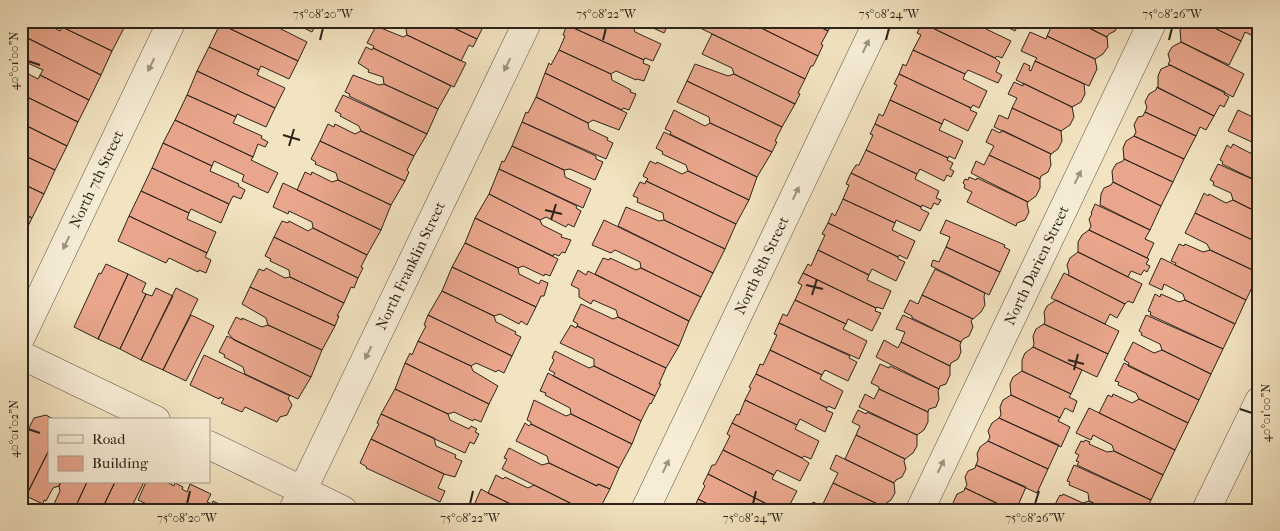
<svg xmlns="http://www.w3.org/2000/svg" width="1280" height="531" font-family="'IM FELL French Canon',serif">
<rect width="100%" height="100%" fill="#f3e4c1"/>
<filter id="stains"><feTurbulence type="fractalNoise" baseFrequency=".004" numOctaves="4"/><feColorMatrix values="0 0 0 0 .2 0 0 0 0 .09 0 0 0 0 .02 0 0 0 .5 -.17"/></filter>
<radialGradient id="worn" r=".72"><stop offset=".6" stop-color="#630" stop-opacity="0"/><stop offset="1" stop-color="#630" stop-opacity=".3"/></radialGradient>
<path fill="#e9a68c" stroke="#2c241a" d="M21,21H41L60,31L62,27L112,51L101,75L21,35Z
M63,21H114L125,26L112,51L62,27Z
M221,21H277L281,23L279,28L307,42L298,61L220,24Z
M290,21H318L312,32Z
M390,21H439L477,39L473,47L469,45L461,61L407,35L406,29Z
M439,21H486L477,39Z
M569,21H625L633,25L635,32L661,44L653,61L645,58L644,60L567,25Z
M625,21H670L664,33L640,22L633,25Z
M701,21H734L751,29L757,26L818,56L813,66H811L805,79L698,27Z
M756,21H808L828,31L821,44L823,45L818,56L757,26Z
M808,21H834L828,31Z
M923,21H980L989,25L986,29L1011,41L1002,58L997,56L995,58L922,23Z
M995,21H1020L1015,31Z
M1054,21H1075L1107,37L1108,47L1103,54L1095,59L1047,36Z
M1075,21H1119V23L1115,31L1109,34L1107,37Z
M1186,21H1200L1241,41L1229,65L1181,42L1180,30Z
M1200,21H1255L1259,24L1253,36L1245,32L1241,41Z
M922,23L995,58L1000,62L996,72L1002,75L998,83L968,70L965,74L913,50L921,35L917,33Z
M220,24L298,61L289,79L261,66L259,70L209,47Z
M567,25L644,60L643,63L650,66L644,81L637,79L636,80L616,71L611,74L559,50L565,36L563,35Z
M376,26L403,37L407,35L466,63L454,87L373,48L374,46L367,43Z
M1030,32L1046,39L1047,36L1095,59L1097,69L1089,86L1035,61L1037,58L1021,51Z
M712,34L805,79L798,93L800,94L795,104L734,74L732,68L702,54Z
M22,35L101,75L89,100L40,75L43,70L21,60Z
M1181,42L1244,74L1233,97L1168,64L1170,61L1168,54L1172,47Z
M209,47L259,70L257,75L285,88L275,108L197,71Z
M366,47L372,50L373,48L451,86L438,109L384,84L383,77L368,72L369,70L358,63Z
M559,50L611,74L612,80L631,90L630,92L636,94L629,110L623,108L622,110L545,73L549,63L551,65Z
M913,50L965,74L963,79L987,91L979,108L973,105L971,108L899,74L903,64L906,66Z
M1035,61L1084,84L1085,94L1081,102L1072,107L1016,80L1024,63L1030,66L1029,70L1031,71Z
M695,64L728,76L734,74L795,104L782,127L687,81Z
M1170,65L1225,92L1224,94L1229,97L1224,107L1220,105L1214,116L1158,88V76L1161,69Z
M21,70L38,79L40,75L89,100L78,122L21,94Z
M197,71L275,108L266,127L237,114L236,117L187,95Z
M545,73L627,113L619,130L593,120L588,123L536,97Z
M899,74L971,108L970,110L977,113L968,131L944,119L942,124L890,100L897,85L894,84Z
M353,75L379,85L384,84L438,109L427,134L349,96L350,94L345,92Z
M687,81L782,127L775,141L777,142L772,152L710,123L709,117L677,102Z
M1014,82L1023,86V83L1072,107L1074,117L1070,125L1061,131L1012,108L1017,98L1008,94Z
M1157,87L1214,116L1206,130L1200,127L1196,136L1145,112L1147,107L1145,102L1149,94L1156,90Z
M21,94L78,122L67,146L21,123Z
M187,95L236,117L233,123L262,136L261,138L268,142L265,147L258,144L253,157L175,120Z
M343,95L427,134L414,156L361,131L359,126L340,116L341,114L335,111Z
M536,97L588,123L589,129L608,138L607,140L613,143L606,159L522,122L526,112L528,113Z
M890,100L942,124L939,130L963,141L955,159L949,156L948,158L875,124L879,114L883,116Z
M1012,108L1061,131L1062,141L1058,149L1051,154L994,127L999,115L1008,119Z
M674,110L705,126L710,123L772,152L757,177L670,134L671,132L665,129Z
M1238,110L1259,120V151L1254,143L1228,131Z
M1145,112L1196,136L1184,159L1134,136L1136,132L1134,125L1138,117L1143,116Z
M175,120L253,157L251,160L278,173L268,193L242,181L244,175L214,161L212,166L163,143Z
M522,122L596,156V159L603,162L595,180L570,169L564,170L512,146Z
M21,123L67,146L55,170L21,154Z
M328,124L334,127L335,124L355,134L361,131L414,156L407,170L409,172L405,181L320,141Z
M875,124L948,158L947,160L953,163L950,169L954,171L951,177L947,175L944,181L920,169L917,174L866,150L873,135L870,134Z
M992,129L1000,133L1002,130L1051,154L1050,157L1051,165L1048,172L1041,176L1040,179L989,155L994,146L986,142Z
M664,132L757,177L749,200L688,171L686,165L662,154L663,152L656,148Z
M1134,136L1184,159L1173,182L1124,159L1123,148L1126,141Z
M320,141L405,181L391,205L338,180L336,173L315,164L316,162L311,159Z
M163,143L212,166L210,171L239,184L238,186L245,190L241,199L233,196L229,204L152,168Z
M1233,144L1250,153L1259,151V182L1222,164L1223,162L1220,160L1227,145L1231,148Z
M512,146L564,170L565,177L591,189L583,208L499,169L502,161L504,162Z
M866,150L917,174L915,179L939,191L936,198L941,200L938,205L934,203L931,209L922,205L921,207L851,173L856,165H859Z
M21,154L55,170L44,194L21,183Z
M989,155L1040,179V188L1036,196L1028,202L971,173L976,161L984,165Z
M1124,159L1173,182L1161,206L1113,182L1112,171L1116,164L1123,161Z
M650,161L656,164L657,162L682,174L688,171L749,200L736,224L646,181L648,179L643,176Z
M1218,164L1259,182V213L1233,200L1231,193L1213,185L1214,182L1210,180Z
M152,168L229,204L221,223L191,209L189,213L141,191Z
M499,169L577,206L576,208L581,211L574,227L568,224L566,227L546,217L540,220L489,194Z
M305,172L311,175L312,172L332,182L338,180L391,205L381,230L297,190Z
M851,173L921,207V209L929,213L920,231L896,220L895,223L843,199L849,185L846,184Z
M969,177L976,180L977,178L1028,202L1027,204L1029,212L1025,220L1017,223L1016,226L967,202L972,192L964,188L965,185L963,183L965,179L968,180Z
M646,181L736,224L725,249L664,220L663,213L637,202L638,198L633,196L640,182L645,184Z
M1113,182L1161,206L1150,230L1100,205L1101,194L1104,188L1111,185Z
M21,183L44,194L32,218L21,212Z
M283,183L381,230L367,255L313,228L312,222L289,211L288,214L273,207Z
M141,191L189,213L187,219L216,232L207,253L129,216Z
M1204,193L1208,196L1209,194L1226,203L1233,200L1259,213V243L1195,213Z
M489,194L540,220L542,225L562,235L561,237L571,240L565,253L562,252L559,256L554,254L553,256L475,218Z
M843,199L895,223L892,230L915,241L907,259L899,255L898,257L828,223L832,213L835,216Z
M1095,204L1150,230L1145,239L1154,243L1147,258L1089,230L1091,226L1089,219L1092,214L1091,213Z
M626,207L659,221L664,220L725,249L713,273L618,226Z
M21,212L32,218L21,241Z
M1195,213L1259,243V273L1210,250L1207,244L1185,233Z
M129,216L207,253L205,257L211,260L206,273L199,270L198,272L169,258L166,263L118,241Z
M475,218L558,259L550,276L545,274L544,276L523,266L518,268L465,243Z
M604,220L713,273L701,297L641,268L640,262L615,250L611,253L592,245Z
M946,220L1005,245L1004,247L1010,250L1000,272L946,247L950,237L940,233Z
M282,221L288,223L289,221L308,231L313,228L367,255L361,267L363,268L358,278L274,237Z
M828,223L898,257V259L905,262L896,281L872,269L869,275L818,250L825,235L822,234Z
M1089,230L1149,259L1146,264L1150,266L1147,272L1144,270L1141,275L1131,271L1128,277L1078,252V242L1082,235Z
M274,237L358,278L354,288L351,287L344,303L290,277L289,270L270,261L271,259L265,256Z
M465,243L518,268L519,274L539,284L541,280L548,283L544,296H541L536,307L452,267Z
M1179,244L1184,246L1185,244L1203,252L1210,250L1259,273L1246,300L1175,265L1176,263L1171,261Z
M946,247L1000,272L989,295L931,266L933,260L939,262Z
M818,250L869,275L867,280L891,291L883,309L877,307L876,308L803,273L808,264L811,266Z
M1078,252L1142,284L1133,303L1128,301L1125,304L1068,275L1069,273L1067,265L1070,258Z
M603,258L609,260L610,258L636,270L641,268L701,297L689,321L595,274Z
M1161,258L1246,300L1235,324L1185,300L1183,294L1164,284L1162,290L1149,284Z
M106,264L128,274L98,339L74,327L99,273L101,274Z
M452,267L536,307L527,325L521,321L519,324L500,314L494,316L442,291Z
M266,268L285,278L290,277L344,303L337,316H339L335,326L250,287L259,269L264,271Z
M935,269L985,293L984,297L985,305L981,312L973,319L922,295Z
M578,270L586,275L588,271L689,321L679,346L618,317L616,310L593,300L591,304L579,297V289L571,285Z
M803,273L876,308L875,311L881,313L872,331L848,319L846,324L795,300L802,285L798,283Z
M1064,273L1125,304L1117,318L1110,314L1105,324L1051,298Z
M128,274L146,283L142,292L146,294L120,349L98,339Z
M250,287L335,326L322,350L268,325L266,318L242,304Z
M156,288L173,296L141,360L120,349L146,294L152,296Z
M176,288L198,299L163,370L141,360Z
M442,291L494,316L496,322L516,332L515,334L521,337L512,356L428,315Z
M1155,294L1160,297L1161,294L1179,302L1185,300L1235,324L1223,349L1150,315L1151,312L1148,311Z
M922,295L973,319L971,321L973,327L969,336L963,339L961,342L912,318V316L904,312L910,300L918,304Z
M795,300L846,324L843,329L867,341L859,359L779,323L783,314L787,316Z
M1056,300L1119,331L1108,354L1044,324L1045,321L1044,312L1047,306Z
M581,304L613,319L618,317L679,346L666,368L577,326L578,324L573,321Z
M191,315L214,326L186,381L163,370Z
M428,315L512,356L504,373L498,370L496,372L476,363L471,366L418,341L426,326L424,325Z
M903,315L961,342L960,345L961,352L958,359L951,363L950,366L901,342L905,332L896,329Z
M1146,315L1223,349L1211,374L1162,350L1160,344L1141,335L1142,333L1139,331Z
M236,317L242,320V318L262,327L268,325L322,350L311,377L234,340L228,333Z
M779,323L850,356L849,358L857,362L848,381L825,370L822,375L770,350L777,335L774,334Z
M1044,324L1108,354L1097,377L1033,347L1034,344L1033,336L1036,329Z
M571,325L576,328L577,326L666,368L659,384H661L655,396L594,366V359L560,343Z
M227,336L311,377L298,399L245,374L243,367L224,357L225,355L219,352Z
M884,340L898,348L901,342L950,366V375L946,384L940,386L939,389L876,357Z
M418,341L471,366L473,371L498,386L489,404L405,363L410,353L412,355Z
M1133,342L1154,353L1162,350L1211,374L1199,400L1128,366L1129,363L1124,360Z
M1033,347L1082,370L1071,394L1022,371V360L1025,353Z
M770,350L822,375L820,379L843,391L835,409L828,406L827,408L756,374L760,364L763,365Z
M555,351L589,368L594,366L655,396L651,404L650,403L641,421L553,376L555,373L549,370L554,360L552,358Z
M204,355L290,396L288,398L292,405L287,415L280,417L277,422L245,407L242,412L221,403L224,399L220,397L219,399L190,385Z
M405,363L489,404L481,422L474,419L473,421L454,412L448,414L395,389Z
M1124,363L1199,400L1188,423L1139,399L1136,393L1118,385L1119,382L1115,381Z
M880,364L889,368L890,366L939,389L938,391L939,399L936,407L929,409L928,412L879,389V387L871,383Z
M1022,371L1071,394L1069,397L1077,401L1073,412L1065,408L1060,418L1011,395L1010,384L1013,377Z
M548,373L641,421L632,444L571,414L570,408L545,395L546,393L540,391Z
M756,374L827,408L826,410L833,413L825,432L800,419L797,425L745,400L751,388L749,387Z
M395,389L448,414L450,420L469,429L471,426L477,429L475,432L479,434L474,444L470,442L465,453L381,414Z
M879,389L928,412V422L924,430L917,435L859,407L865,394L874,399Z
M1113,394L1132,403L1139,399L1188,423L1175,450L1099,413L1108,395L1112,397Z
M1011,395L1060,418L1058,421L1070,427L1061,447L999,418L1001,415L1000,407L1003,400Z
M534,400L566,416L571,414L632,444L619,468L531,424V422L527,420Z
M745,400L797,425L795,429L819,441L811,459L804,456L802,458L732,423L737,414L739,415Z
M1089,408L1175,450L1163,475L1114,451L1112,445L1093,435L1091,440L1076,433Z
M858,410L866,414L867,412L917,435V446L913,453L905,459L856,435L860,426L852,422Z
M381,414L434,438L436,446L456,455L455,458L462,461L455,477L444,474L371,439L379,424L377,423Z
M46,415L55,420H49V450L26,496L21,494V444L34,418Z
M999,418L1059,445L1048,469L988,441L990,437L988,431L992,423Z
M525,423L529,426L531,424L619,468L610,489L598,484L597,486L549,463L547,456L516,441Z
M732,423L802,458L809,463L800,481L777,470L774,475L723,450L730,436L727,434Z
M856,435L905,459L904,461L906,469L902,477L896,480L894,483L845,459Z
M371,439L444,474L438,488L445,491L440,502L366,468L367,467L360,463Z
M1085,440L1090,442L1089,444L1107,452L1114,451L1163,475L1151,500L1077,465L1079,462L1076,461L1079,455L1075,453L1081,441L1084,442Z
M988,441L1048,469L1037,493L976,465L978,460L977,454L980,447Z
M509,448L542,465L549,463L597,486L598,484L610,489L599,510H584L502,469L507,459L504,458Z
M49,450V482H61L59,486L53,488L46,501L44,500L43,504L26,496Z
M723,450L774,475L772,479L797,491L787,510L781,507L779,510L708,474L712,465H715Z
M836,455L894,483L895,493L891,500L882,506L833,483L838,473L830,469Z
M976,465L1026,487L1016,510H1011L965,488L967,485L965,477L968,471L975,468Z
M1074,465L1151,500L1146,510H1108L1089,501L1088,493L1069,485L1070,482L1067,481Z
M708,474L778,510H720L698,499L705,486L703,484Z
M496,475L503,479L505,477L528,488L534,485L584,510H523L488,493Z
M61,482H87L74,510L54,509L55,505L54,504L60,491L59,486Z
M87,482H115L102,509L74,510Z
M115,482H144L130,510L102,509Z
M146,482H167L174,486L175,483L183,487L182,489L187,492L190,484L211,494L207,502L212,504L213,501L231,510H160L138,500Z
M833,483L882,506L883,510H830L822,506Z
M965,488L1011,510H955L953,503L957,494L964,491Z
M481,489L488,493L523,510H472Z
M1063,494L1083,503L1089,501L1108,510H1052L1060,495L1062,496Z
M698,499L720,510H693Z
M813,502L822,506L830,510H809Z"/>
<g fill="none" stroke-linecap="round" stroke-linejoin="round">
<g stroke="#5e5444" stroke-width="29">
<g id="minor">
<path id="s1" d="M21,337L172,21"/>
<path d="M21,355L156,420"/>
<path d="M209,445L343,510"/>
<path id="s2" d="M293,510L528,21"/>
<path id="s3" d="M645,510L878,21"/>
<path id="s4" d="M920,510L1153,21"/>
</g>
</g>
<g stroke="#5e5444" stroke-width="29">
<path id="tertiary" d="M1206,510L1259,401"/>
</g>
<use href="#minor" stroke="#f7edd7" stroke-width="28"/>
<use href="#tertiary" stroke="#f7edd7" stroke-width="28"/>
</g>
<defs><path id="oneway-solid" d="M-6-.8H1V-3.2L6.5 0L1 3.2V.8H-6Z" transform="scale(1.25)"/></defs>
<g fill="#9c9382">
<use href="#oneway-solid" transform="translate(866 46) rotate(-65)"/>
<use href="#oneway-solid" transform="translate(151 65) rotate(116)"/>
<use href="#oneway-solid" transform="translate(507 65) rotate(116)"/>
<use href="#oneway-solid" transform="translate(1078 177) rotate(-64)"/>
<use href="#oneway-solid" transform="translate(796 193) rotate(-65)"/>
<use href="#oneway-solid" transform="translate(66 243) rotate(116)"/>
<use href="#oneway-solid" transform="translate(368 353) rotate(116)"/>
<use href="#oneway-solid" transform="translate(666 466) rotate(-65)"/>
<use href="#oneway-solid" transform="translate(941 466) rotate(-64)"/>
</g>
<path fill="none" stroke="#2c241a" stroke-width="2" d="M320,40L323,28M603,40L606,28M886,40L889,28M1169,40L1172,28M28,61L40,65M283,135L300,140M289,146L294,129M545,210L562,214M551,220L556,204M806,285L823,289M812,295L817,279M1068,360L1084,364M1074,370L1078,354M1240,409L1252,413M28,429L40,433M187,504L190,491M470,504L473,491M753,504L756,491M1035,504L1039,491"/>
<g text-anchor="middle" stroke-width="4" stroke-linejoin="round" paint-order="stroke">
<g font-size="15" fill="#2c241a" stroke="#f7edd7">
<text dy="5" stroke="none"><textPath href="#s1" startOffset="175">North 7th Street</textPath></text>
<text dy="5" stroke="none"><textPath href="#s2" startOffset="271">North Franklin Street</textPath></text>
<text dy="5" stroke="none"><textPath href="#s3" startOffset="271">North 8th Street</textPath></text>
<text dy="5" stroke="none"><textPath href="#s4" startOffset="271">North Darien Street</textPath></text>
</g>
</g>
<rect width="1280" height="531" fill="none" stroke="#f3e4c1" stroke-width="55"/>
<rect x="48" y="418" width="162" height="65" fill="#f7edd7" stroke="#a69d8b"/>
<rect x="58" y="435" width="25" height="8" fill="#f7edd7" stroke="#a69d8b"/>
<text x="92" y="444" font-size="15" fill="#2c241a">Road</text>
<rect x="58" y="456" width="25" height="15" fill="#e9a68c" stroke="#a69d8b"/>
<text x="92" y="468" font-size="15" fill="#2c241a">Building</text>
<rect x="28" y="28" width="1224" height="476" fill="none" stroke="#2c241a" stroke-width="2"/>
<g font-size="12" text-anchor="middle" fill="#2c241a">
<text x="323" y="18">75°08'20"W</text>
<text x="606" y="18">75°08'22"W</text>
<text x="889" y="18">75°08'24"W</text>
<text x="1172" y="18">75°08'26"W</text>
<text transform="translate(14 61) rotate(-90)" y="4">40°01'00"N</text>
<text transform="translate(1266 413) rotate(-90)" y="4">40°01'00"N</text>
<text transform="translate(14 429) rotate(-90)" y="4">40°01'02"N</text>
<text x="187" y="522">75°08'20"W</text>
<text x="470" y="522">75°08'22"W</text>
<text x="753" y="522">75°08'24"W</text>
<text x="1035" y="522">75°08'26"W</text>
</g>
<rect width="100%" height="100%" filter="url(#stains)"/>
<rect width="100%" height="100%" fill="url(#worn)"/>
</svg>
